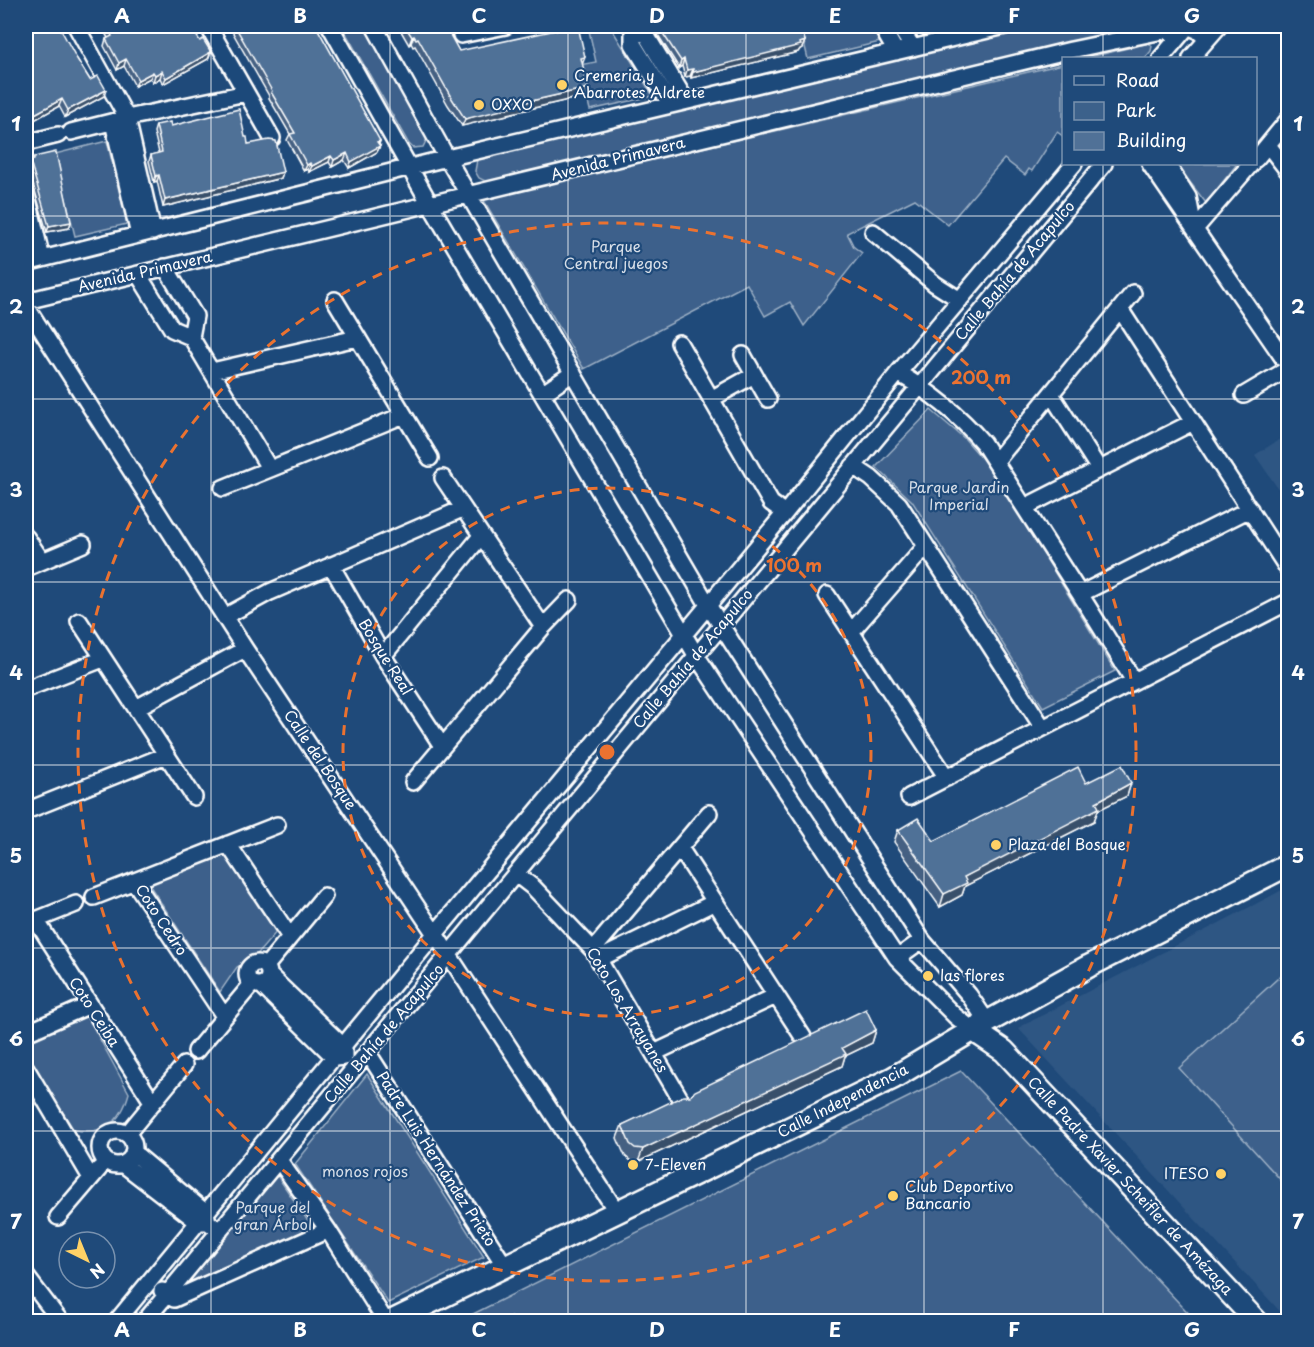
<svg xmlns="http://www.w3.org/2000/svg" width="1314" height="1347" font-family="'Playpen Sans',sans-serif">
<rect width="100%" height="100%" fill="#1f4a7a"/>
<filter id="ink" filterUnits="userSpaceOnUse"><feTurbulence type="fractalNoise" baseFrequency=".0167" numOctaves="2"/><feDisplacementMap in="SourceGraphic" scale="12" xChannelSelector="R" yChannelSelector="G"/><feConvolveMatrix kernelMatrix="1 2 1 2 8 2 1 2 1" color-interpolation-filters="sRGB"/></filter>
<g filter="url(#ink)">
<path fill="#2e5683" d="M1288,434V503L1255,455Z
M1288,887V1320L1018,1028Z"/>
<path fill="#3c618b" stroke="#9eb0c5" stroke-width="1.5" d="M342,26H364L426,135L427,139L423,147L413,148L409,144Z
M588,26H610L653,96L590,110L579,65L596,62Z
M800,26H870L880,42L808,59Z
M1033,26H1144L487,182L479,178L475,171L477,160L481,157Z
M1149,43L1152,46L1151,51L1145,58H1086Z
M1063,64V136L1057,132L1032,171L1029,169L1025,175L1004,159L948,225L915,199L847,233L854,247L862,253L804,326L790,302L765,316L747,284L584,369L483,199Z
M107,141L127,224L75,236L55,154Z
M1176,164H1237L1206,203Z
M931,410L965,439L992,470L1115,671L1043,707L912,501L876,467Z
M223,845L278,930L254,958L237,967L220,992L146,880Z
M1288,969V1188L1179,1068Z
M84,1010L129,1093C121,1123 104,1135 74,1130L26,1055V1036Z
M961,1071L1196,1321L457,1322Z
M367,1074L484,1257L388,1303L295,1164Z
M276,1174L312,1227L178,1291Z"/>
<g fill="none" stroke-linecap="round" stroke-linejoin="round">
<g stroke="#fff" stroke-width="20">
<path id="street" d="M76,26L127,118L153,232
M208,26L272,138
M330,26L430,204L696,655L897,958L955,1016L973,1030
M374,26L447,158L708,605L922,940L969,995L988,1023
M631,26L633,30V44L671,105
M881,26L896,52
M899,26L913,48
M633,30L646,35L686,101
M461,35L506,26
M1161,58L1188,26
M1191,58L1219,26
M113,122L139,235
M71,132L127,118L246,93
M26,143L58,135
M1268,145L1288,171
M1256,159L1288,120
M1150,164L1288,365
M1167,164L1188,197L1193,223
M26,191L42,259
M1195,229L1251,164
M873,232L935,284L960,300
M26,263L447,158L1005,26
M165,267L195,316L191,337
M138,274L172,329L191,337L269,468
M335,300L430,458
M26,301L1071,50L1187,26L1197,30L1207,39
M26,306L245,649L435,934L617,1212
M1120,309L1288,569
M679,343L771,503L785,513
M743,355L768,399
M212,371L357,338
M898,373C931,392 958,414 983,443L1080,594L1134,681
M542,394L573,373
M1051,394L1099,469
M1244,395L1288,369
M711,399L754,375
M996,461L1133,293
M853,466L871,478L899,504L1043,728
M443,478L543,627
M223,488L404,415
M1025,507L1193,422
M26,537L42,561
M331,565L383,656L442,746
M26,568L83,544
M1080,594L1250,509
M827,595L947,778
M226,616L270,592L462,509
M79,621L194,797
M851,632L926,546
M383,656L481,536
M26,689L103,659
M136,708L245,649
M413,782L543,627L569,600
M909,797L1288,602
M26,811L166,755
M228,844L290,937
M680,848L803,1037
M516,874L534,888L593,950L681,1100
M134,881L224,1016
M94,897L277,825
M36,920L153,1103
M26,924L76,904
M593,950L709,813
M897,958L922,940
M599,959L715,902
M247 974a11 11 0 1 1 22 0a11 11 0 1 1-22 0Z
M266,966L324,896
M269,975L344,1047V1057
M261,985L335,1058L344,1057
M26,1033L90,1005
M196,1051L252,984
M368,1053L505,1266
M654,1053L776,996
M26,1068L91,1178
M100 1148a17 17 0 1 1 34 0a17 17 0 1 1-34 0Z
M127,1134L184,1065
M133,1152L206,1213L208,1222
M279,1160L328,1230L386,1322
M123,1164L198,1222H208L220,1231
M58,1217L99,1169
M26,1276L61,1322
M162,1291L174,1299L328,1230
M116,1322L435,934L785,513L898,373L1074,164
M144,1322L1104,164"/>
</g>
<g stroke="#fff" stroke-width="26">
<path id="secondary" d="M973,1030L1004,1051L1257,1322
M390,1322L893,1078L973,1030L1089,966L1288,865"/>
</g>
<use href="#street" stroke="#1f4a7a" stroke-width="15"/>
<use href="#secondary" stroke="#1f4a7a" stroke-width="21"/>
</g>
<path fill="#456182" stroke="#fff" stroke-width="1.5" d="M26,26L77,59L90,80L104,96L65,117L59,106L29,123L26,117Z
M101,26H186L192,33L211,52L208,59L163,84L160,78L153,82L150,78L135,86L124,66L117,70L104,46L106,39L108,38Z
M229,26H316L380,141L379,144L380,146L377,152L349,168L344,160L332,167L329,162L309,172L308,169L304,171L287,140L290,134L269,98V96Z
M398,26H445L459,51L585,57L582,65L585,96L508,114L507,115L462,126L448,105L415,46L413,47L411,43L409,45Z
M661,26H801L805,41L802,48L800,49L798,52L691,78L690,76L685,77L682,66L679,68L658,35L660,29L662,28Z
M156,125L171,126L245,137L248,144L283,172L281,178L163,207L157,181L154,182L149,161L151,155L159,153L154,132Z
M34,157L71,222L69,228L47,232L28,167L30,161L32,160Z
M1086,783H1131L1127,796L1098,810L1094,821L965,886L962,895L940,907L894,842L898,830L934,841Z
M876,1030L872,1043L845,1056L842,1066L638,1162L631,1161L625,1156L617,1138L622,1125L690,1096Z"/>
<path fill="#384f6a" stroke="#fff" stroke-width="1.5" d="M414,36L411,43L409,45L412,37Z
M805,41L802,48L800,49L798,52L691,78L693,72Z
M211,52L208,59L163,84L166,78Z
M126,59L124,66L117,70L119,63Z
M684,59L682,66L679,68L681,61Z
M693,69L690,76L685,77L687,70Z
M162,71L160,78L153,82L155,75Z
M153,72L150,78L135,86L138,80Z
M588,88L585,96L508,114L507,115L462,126L465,119L509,106Z
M106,90L104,96L65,117L68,110Z
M62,99L59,106L29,123L31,116Z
M380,141L378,147L380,146L377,152L349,168L351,162Z
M347,153L344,160L332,167L334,160Z
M331,156L329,162L309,172L312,166Z
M310,163L308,169L304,171L307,165Z
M283,172L281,178L163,207L165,200Z
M159,175L157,181L154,182L156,176Z
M71,222L69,228L47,232L49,226Z
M1131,783L1127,796L1098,810L1094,821L965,886L962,895L940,907L944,894L964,877L1096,802Z
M876,1030L872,1043L845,1056L842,1066L638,1162L643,1149Z"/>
<path fill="#507197" stroke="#fff" stroke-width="1.5" d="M26,26H59L77,59L90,80L98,76L106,90L68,110L62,99L31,116L26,107Z
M107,26H186L192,33L194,32L200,41L203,39L211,52L166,78L162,71L155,75L153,72L138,80L126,59L119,63L106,39L112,36Z
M235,26H316L380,141L377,142L380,146L351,162L347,153L334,160L331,156L312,166L310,163L307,165L290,134L295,133L271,92L272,91Z
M405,26H445L459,51L574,26H578L585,57L581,58L588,88L509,106L510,108L465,119L451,97L418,38L416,39L414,36L412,37Z
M665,26H801L805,41L800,43L801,45L693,72V69L687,70L684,59L681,61L660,29Z
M239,109L245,137H247L248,144L269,140L276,141L283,172L165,200L159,175L156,176L151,155L162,152L156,125L170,122L171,126Z
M56,152L71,222L49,226L30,161L34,160V157Z
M1122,765L1131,783L1096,802L1099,808L964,877L967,883L944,894L898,830L918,818L934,841L1078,767L1086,783Z
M866,1009L876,1030L842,1048L846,1054L643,1149L635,1148L630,1144L622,1125L683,1096H690L695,1091Z
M512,1317L514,1322H503Z"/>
</g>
<path fill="none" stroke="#fff" stroke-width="1.5" stroke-opacity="0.55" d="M211,26V1322M390,26V1322M568,26V1322M746,26V1322M924,26V1322M1103,26V58M1103,164V1322M26,216H1288M26,399H1288M26,582H1288M26,765H1288M26,948H1288M26,1131H1288"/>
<g fill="none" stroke="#eb7230" stroke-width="3" stroke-dasharray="10 8">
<circle cx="607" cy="752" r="264"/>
<circle cx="607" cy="752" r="529"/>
</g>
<g fill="#ffd166" stroke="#1f4a7a" stroke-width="2">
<circle cx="562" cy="85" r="6"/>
<circle cx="479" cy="105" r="6"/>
<circle cx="996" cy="845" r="6"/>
<circle cx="928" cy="976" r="6"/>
<circle cx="633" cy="1165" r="6"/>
<circle cx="1221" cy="1174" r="6"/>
<circle cx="893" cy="1196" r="6"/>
</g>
<g text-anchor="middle" stroke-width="4.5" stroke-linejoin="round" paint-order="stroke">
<g font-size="15" fill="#fff" stroke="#1f4a7a" text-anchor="start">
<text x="574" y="81">Cremeria y<tspan x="574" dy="17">Abarrotes Aldrete</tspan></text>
<text x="491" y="110">OXXO</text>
<text x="1008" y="850">Plaza del Bosque</text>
<text x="940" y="981">las flores</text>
<text x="645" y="1170">7-Eleven</text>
<text x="1209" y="1179" text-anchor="end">ITESO</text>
<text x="905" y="1192">Club Deportivo<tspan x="905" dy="17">Bancario</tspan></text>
</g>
<g font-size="15" fill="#fff" stroke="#1f4a7a">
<text transform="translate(618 159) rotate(-14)" y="5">Avenida Primavera</text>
<text transform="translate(1015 271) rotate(-50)" y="5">Calle Bahía de Acapulco</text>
<text transform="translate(145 272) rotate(-13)" y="5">Avenida Primavera</text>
<text transform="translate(385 657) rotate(58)" y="5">Bosque Real</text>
<text transform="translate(693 659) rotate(-50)" y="5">Calle Bahía de Acapulco</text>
<text transform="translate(320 760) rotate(56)" y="5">Calle del Bosque</text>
<text transform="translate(161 920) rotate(57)" y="5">Coto Cedro</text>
<text transform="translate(627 1010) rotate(59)" y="5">Coto Los Arrayanes</text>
<text transform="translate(94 1012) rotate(57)" y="5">Coto Ceiba</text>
<text transform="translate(384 1034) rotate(-50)" y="5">Calle Bahía de Acapulco</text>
<text transform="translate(843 1101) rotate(-27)" y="5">Calle Independencia</text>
<text transform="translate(436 1159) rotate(57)" y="5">Padre Luis Hernández Prieto</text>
<text transform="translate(1130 1186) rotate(47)" y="5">Calle Padre Xavier Scheifler de Amézaga</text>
</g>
<g font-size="15" fill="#d8dfe8" stroke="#1f4a7a">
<text x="616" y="252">Parque<tspan x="616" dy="17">Central juegos</tspan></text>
<text x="959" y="493">Parque Jardin<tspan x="959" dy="17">Imperial</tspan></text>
<text x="365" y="1177">monos rojos</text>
<text x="273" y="1213">Parque del<tspan x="273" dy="17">gran Árbol</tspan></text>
</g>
</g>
<circle cx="607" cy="752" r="9" fill="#eb7230" stroke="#1f4a7a" stroke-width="3"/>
<g font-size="18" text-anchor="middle" font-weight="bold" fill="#eb7230" stroke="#1f4a7a" stroke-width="4.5" stroke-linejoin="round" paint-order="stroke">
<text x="981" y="384">200 m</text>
<text x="794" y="572">100 m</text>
</g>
<rect width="1314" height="1347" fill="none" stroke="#1f4a7a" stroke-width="66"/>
<rect x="1062" y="57" width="195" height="108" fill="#1f4a7a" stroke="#7992af" stroke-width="1.5"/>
<rect x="1074" y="76" width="30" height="9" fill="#1f4a7a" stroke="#7992af" stroke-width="1.5"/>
<text x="1116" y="87" font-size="18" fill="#ffffff">Road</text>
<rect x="1074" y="102" width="30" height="18" fill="#3c618b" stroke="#7992af" stroke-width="1.5"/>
<text x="1116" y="117" font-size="18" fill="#ffffff">Park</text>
<rect x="1074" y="132" width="30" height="18" fill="#507197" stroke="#7992af" stroke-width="1.5"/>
<text x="1116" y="147" font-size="18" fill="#ffffff">Building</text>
<g transform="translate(87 1260) rotate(137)"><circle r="28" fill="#1f4a7a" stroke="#7992af" stroke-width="1.5"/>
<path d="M0-4.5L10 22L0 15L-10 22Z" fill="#ffd166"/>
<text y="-9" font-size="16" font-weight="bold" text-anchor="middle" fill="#ffffff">N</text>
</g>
<rect x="33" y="33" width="1248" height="1281" fill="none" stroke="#fff" stroke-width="2"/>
<g font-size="20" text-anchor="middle" font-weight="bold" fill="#fff">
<text x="122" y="23">A</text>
<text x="300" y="23">B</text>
<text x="479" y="23">C</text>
<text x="657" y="23">D</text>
<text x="835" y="23">E</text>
<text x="1014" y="23">F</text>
<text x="1192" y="23">G</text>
<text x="16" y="131">1</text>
<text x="1298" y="131">1</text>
<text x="16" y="314">2</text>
<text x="1298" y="314">2</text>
<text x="16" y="497">3</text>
<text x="1298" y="497">3</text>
<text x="16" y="680">4</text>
<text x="1298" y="680">4</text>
<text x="16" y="863">5</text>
<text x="1298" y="863">5</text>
<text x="16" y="1046">6</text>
<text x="1298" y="1046">6</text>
<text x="16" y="1229">7</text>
<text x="1298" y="1229">7</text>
<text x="122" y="1337">A</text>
<text x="300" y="1337">B</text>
<text x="479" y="1337">C</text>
<text x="657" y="1337">D</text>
<text x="835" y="1337">E</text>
<text x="1014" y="1337">F</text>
<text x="1192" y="1337">G</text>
</g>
</svg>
